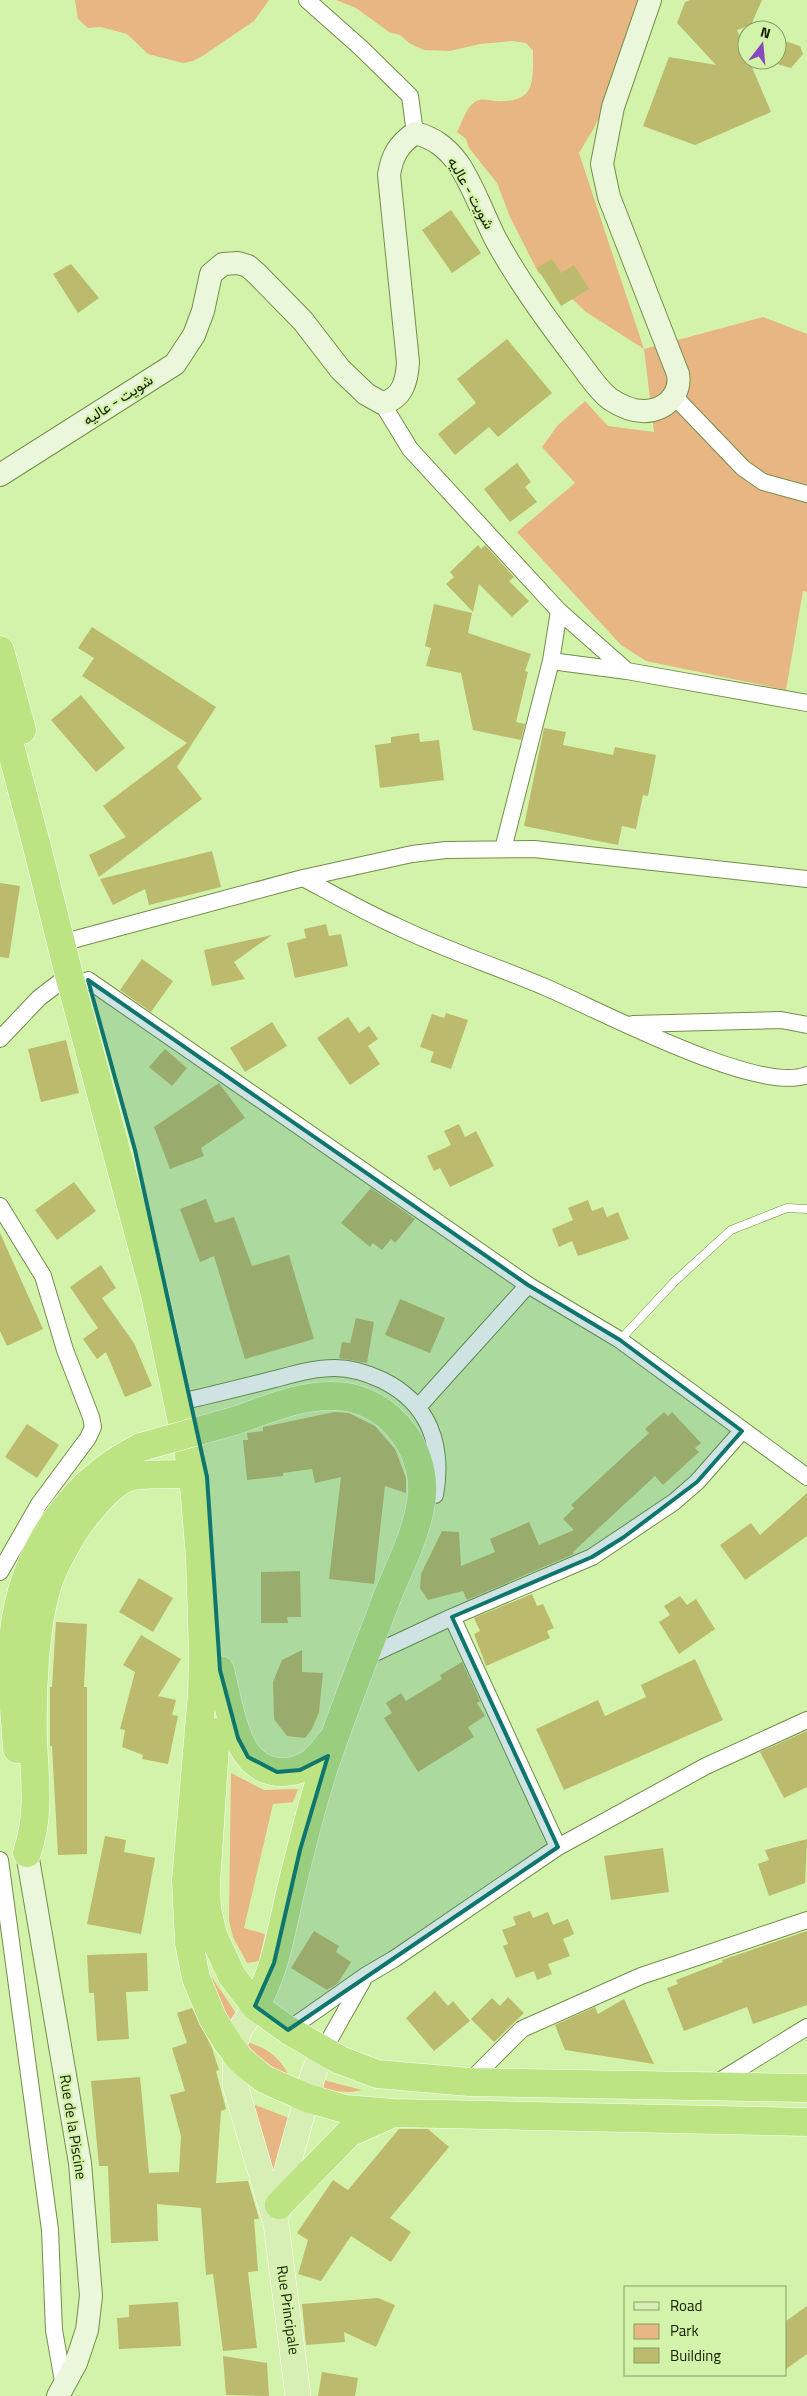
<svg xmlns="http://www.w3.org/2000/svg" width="807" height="2396" font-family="'Titillium Web',Vazirmatn,sans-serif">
<rect width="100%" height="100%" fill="#d4f3aa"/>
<path fill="#e8b682" d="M75,0H269L254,21L204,55L193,61L183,63L148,54L127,34L101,27L88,28L78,19Z
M336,0H654L594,128L579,153L644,349L763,317L807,334V592L803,591L786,690L646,661L621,645L517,532L575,483L542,447L558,425L585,401L608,426L654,432L644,349L586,312L570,297L538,272L510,217L497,183L469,148L466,139L457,132C462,123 466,107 475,102C480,98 488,100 494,101C535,103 533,85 533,51L526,43L512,41L480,44L450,51L424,50L409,43L400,35L389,32L356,8Z
M231,1773L264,1790L298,1789L293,1802L273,1804L244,1928L265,1934L259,1961L247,1963L233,1937L229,1921Z
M200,1960L238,2016L225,2025Z
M241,2041C262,2045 278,2054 288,2074C268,2075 254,2054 241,2041Z
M320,2079L362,2090L351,2092L319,2090Z
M253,2104L289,2118L276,2181Z"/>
<path fill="#bcba6d" d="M690,0H762L751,25L737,30L747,54V60H749L771,112L695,145L643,126L669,57L716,65L677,23L685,2Z
M785,41L800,46L803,54L791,68L777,64Z
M451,210L481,253L452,273L422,230Z
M552,259L561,273L574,265L589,289L561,306L537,268Z
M71,264L99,298L78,313L53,274Z
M507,339L552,393L498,437L489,427L455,455L438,434L476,403L457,379Z
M517,463L531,482L525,487L537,502L510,522L484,489Z
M478,545L481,549L485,545L514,577L509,581L529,601L512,617L479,584L473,612L446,584L454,577L450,572Z
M434,604L472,613L468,633L531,654L525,671L528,672L516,722L525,724L521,740L473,730L461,673L426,666L431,648L425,646Z
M92,627L216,707L177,767L202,799L99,877L89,855L126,837L103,806L187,743L82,676L94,658L78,648Z
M81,695L125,748L96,772L51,720Z
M544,728L566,732L563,745L613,755L615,747L656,755L648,796L643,795L636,829L622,826L618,845L524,826Z
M419,733L420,742L439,740L444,780L380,788L375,745L391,743V737Z
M212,851L221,887L149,905L145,889L113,905L100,879Z
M0,883L20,886L9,958L0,957Z
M326,924L329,936L341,934L348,966L295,978L287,943L306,938L304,929Z
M272,935L234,962L245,979L212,986L204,950Z
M142,959L173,981L151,1012L120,990Z
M446,1013L468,1020L451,1069L430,1062L434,1052L420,1047L432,1014L444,1018Z
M348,1017L359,1033L369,1026L378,1039L368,1046L380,1064L350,1085L317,1038Z
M272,1022L287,1046L245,1072L230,1048Z
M66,1040L79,1093L41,1102L28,1049Z
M165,1049L187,1068L172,1086L149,1067Z
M219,1083L245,1118L201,1148L204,1156L170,1169L154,1127Z
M459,1124L465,1137L476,1131L494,1166L450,1187L440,1168L434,1171L427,1156L451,1145L444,1131Z
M74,1182L96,1211L57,1240L35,1210Z
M371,1188L415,1219L395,1243L391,1239L382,1250L373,1243L370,1247L341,1223Z
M206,1199L215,1223L234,1217L252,1266L289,1255L314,1339L245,1359L214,1256L200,1262L180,1209Z
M588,1200L592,1211L603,1207L607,1217L618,1212L629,1239L578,1256L572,1241L559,1247L552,1229L573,1220L568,1208Z
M0,1233L43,1329L7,1346L0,1331Z
M101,1265L116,1288L102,1298L134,1343L152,1386L125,1397L106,1352L97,1359L83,1339L98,1328L70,1287Z
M400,1299L445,1318L430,1353L385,1335Z
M356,1318L374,1322L367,1363L339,1358L342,1342L350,1343Z
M334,1412L349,1413L375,1426L395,1449L406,1478V1493L385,1486L374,1584L329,1579L341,1477L315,1483L312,1469L283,1473V1476L247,1480L243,1440H248L247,1433L263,1431V1427Z
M664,1412L668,1416L672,1412L701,1443L695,1448L699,1452L663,1485L655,1476L573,1552L574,1554L467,1600L463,1591L428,1600L420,1588L421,1574L442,1531L459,1532L461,1566L495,1552L490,1539L529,1522L539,1545L574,1530L563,1519L574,1508L571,1505L649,1433L645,1429Z
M27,1424L59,1445L37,1478L5,1457Z
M807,1493V1536L745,1580L720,1545L751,1523L760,1535Z
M300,1571L301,1617H287L288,1623H261V1572Z
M139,1578L173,1598L153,1632L119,1612Z
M532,1594L537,1606L543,1604L554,1628L547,1631L550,1638L486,1666L474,1634L480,1631L474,1618Z
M680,1596L687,1605L696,1599L715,1629L679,1654L659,1622L670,1615L664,1606Z
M56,1622L87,1624L84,1687H87V1854L58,1855L52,1746H50V1687H52Z
M141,1635L181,1659L158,1696L176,1700L172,1715L178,1716L168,1764L142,1759L143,1755L122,1747L125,1730L120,1729L135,1672L123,1665Z
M302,1650V1672L323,1673L319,1712L312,1729L305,1738L287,1736L274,1719L273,1682L282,1660Z
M695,1659L723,1720L564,1790L536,1729L598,1700L605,1716L646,1697L641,1685Z
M462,1662L480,1701L477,1703L485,1716L468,1727L474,1737L418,1772L384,1718L392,1713L386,1703L401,1693L406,1701L442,1679L440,1675Z
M807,1731V1787L784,1798L760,1752Z
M105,1836L126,1840L124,1852L155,1858L141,1934L87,1924Z
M807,1839L805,1883L769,1896L758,1864L769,1860L765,1850Z
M663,1848L669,1892L611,1900L604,1856Z
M530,1911L533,1918L548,1912L553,1925L568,1919L574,1934L563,1939L570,1956L548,1964L552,1974L537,1980L534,1971L516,1978L503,1946L508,1944L502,1930L516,1925L513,1917Z
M314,1931L339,1946L336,1952L351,1962L338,1983L327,1990L291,1968Z
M807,1931V2005L753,2024L747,2007L684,2031L667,1988L678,1984L676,1980L723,1962L722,1960Z
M147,1953L148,1991L126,1992L129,2039L97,2041L94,1993H89L87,1955Z
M435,1991L448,2006L453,2001L470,2021L434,2051L406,2018Z
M508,1997L524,2013L494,2042L471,2019L492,1998L500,2006Z
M624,1999L654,2064L565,2050L555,2025L595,2007L598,2014Z
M192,2008L212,2048L219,2070L216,2071L226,2109L221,2111L216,2183L248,2181L258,2215L259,2219H254L258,2271L248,2272L257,2348L223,2351L213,2274L206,2275L201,2208L157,2204L158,2241L111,2243L108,2166H99L91,2081L140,2077L149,2173L179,2172L181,2136L170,2095L185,2091L172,2048L187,2043L177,2013Z
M399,2129H428L449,2147L390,2218L411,2232L391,2262L351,2236L321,2281L298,2274L308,2240L297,2233L333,2180L348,2190Z
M378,2298L395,2305L376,2347L344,2332L345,2342L306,2345L302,2304Z
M178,2302L181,2346L119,2349L117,2318L129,2317V2305Z
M807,2306V2354L786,2369V2321Z
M223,2356L267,2363L269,2396L226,2395Z
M322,2372L358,2378L355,2396H318Z"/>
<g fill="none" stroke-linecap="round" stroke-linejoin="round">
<g stroke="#738e4a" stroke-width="9">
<path id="lane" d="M620,1340L675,1281L731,1230L787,1208L807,1209"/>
</g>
<g stroke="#738e4a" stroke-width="18">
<path id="street" d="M307,0L360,47L410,96L415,133
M674,396L743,468L763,482L807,494
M382,403L410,449L559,611L551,661L503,849
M559,611L627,671
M551,661L627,671L807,703
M303,878C333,894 363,911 394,925C443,949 495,966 545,987C597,1009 758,1095 807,1075
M76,939L303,878L412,854L446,850L534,849L807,879
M88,980L528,1285L620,1340L807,1477
M633,1024L781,1020L807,1025
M0,1039L39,998L69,975
M0,1206L43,1276L65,1350L91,1417L93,1427L88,1438L39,1504L0,1572
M193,1399C220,1393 247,1386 275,1379C294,1374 314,1368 335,1368C352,1368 367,1373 382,1380C429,1403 444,1445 435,1495
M419,1406L528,1285
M452,1617L558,1847
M364,1658L452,1617L592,1557L674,1502L697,1482L742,1431
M0,1860L50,2230L54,2330L64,2387
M288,2030L365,1976L394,1959L558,1847L706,1766L807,1720
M323,2051L363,1980
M469,2082L522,2029L641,1976L807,1920
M713,2085L807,2027"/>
</g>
<g stroke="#738e4a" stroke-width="24">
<path id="secondary" d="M0,475L175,364L194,335L203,311L211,274L223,264L238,263L248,266L257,274L303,321L340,369L366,394L382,403C403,399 407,380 408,362L389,175C392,155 399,144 415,133C434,138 446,147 458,163C473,185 483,214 495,238C518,281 548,322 578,361C588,374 597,389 610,399C622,407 637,414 653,410C670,406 681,391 678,374L609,197L602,164L613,107L650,0
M27,1853L80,2163L91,2296L87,2330L76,2363L58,2396"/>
</g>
<g stroke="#fff" stroke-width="26">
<path id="primary" d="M255,2006L239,2031L235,2044V2085L276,2224L298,2396
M278,2211L288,2165L314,2072L323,2051"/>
</g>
<g stroke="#fff" stroke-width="29">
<path id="highway" d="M0,650L22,730
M0,708L36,843L69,975L155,1295L193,1474L200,1558L203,1654L202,1694L186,1880L189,1943L196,1978L213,2019L227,2042L241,2060L264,2079L307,2098L345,2109L393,2113L807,2122
M234,1421C266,1410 299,1395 334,1396C384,1396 425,1444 422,1494C419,1529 401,1563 388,1595C366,1653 343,1711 323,1770C310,1811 300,1852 290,1893C281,1932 275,1972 255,2006
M220,1670C230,1705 234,1774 284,1772C306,1771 317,1760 330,1742
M216,1732L206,1883L207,1909L213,1935L232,1976L255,2006L288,2030L340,2060L377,2074L469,2082L807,2088
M17,1749C15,1714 10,1677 13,1642C19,1559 66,1484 141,1447
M27,1853C40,1813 35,1782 33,1741C32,1697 34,1628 47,1587C52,1568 74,1529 87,1514C98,1501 112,1483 129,1477C141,1473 179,1475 193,1474
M279,2205L349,2133L391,2114"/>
</g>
<use href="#lane" stroke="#fff" stroke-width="8"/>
<use href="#street" stroke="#fff" stroke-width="16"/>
<use href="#secondary" stroke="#ebf7da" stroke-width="22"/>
<use href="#primary" stroke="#d7efb4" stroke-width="25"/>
<use href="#highway" stroke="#bce482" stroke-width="28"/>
<g stroke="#fff" stroke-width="29" stroke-linecap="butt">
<path id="highway-bridge" d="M141,1447L234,1421"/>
</g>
<use href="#highway-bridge" stroke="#bce482" stroke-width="28"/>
</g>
<path fill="#0f766e" fill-opacity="0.2" stroke="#0f766e" stroke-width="4" stroke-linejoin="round" d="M88,980L528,1285L620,1340L742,1431L697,1482L624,1537L592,1557L452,1617L558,1847L288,2030L255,2006L274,1963L300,1850L328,1756L300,1770L277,1772L248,1757L238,1738L220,1670L207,1477L135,1150Z"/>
<g text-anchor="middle" stroke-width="4.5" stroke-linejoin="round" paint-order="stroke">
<g font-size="15" fill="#141e03" stroke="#d4f3aa">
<text transform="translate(471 193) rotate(61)" y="5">شويت - عاليه</text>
<text transform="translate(118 400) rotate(-33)" y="5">شويت - عاليه</text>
<text transform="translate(73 2127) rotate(81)" y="5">Rue de la Piscine</text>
<text transform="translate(288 2310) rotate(82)" y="5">Rue Principale</text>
</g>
</g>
<rect x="624" y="2286" width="162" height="90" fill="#d4f3aa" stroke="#879e67"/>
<rect x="634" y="2302" width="25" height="8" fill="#d7efb4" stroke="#879e67"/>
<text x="670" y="2311" font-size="15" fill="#141e03">Road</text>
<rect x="634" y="2324" width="25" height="15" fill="#e8b682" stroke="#879e67"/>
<text x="670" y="2336" font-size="15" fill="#141e03">Park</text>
<rect x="634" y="2348" width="25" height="15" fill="#bcba6d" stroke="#879e67"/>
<text x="670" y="2361" font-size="15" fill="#141e03">Building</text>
<g transform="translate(762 45) rotate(16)"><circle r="24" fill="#d4f3aa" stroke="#879e67"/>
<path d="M0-4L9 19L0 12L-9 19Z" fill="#8948bd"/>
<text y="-8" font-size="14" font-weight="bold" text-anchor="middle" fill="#141e03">N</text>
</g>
</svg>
